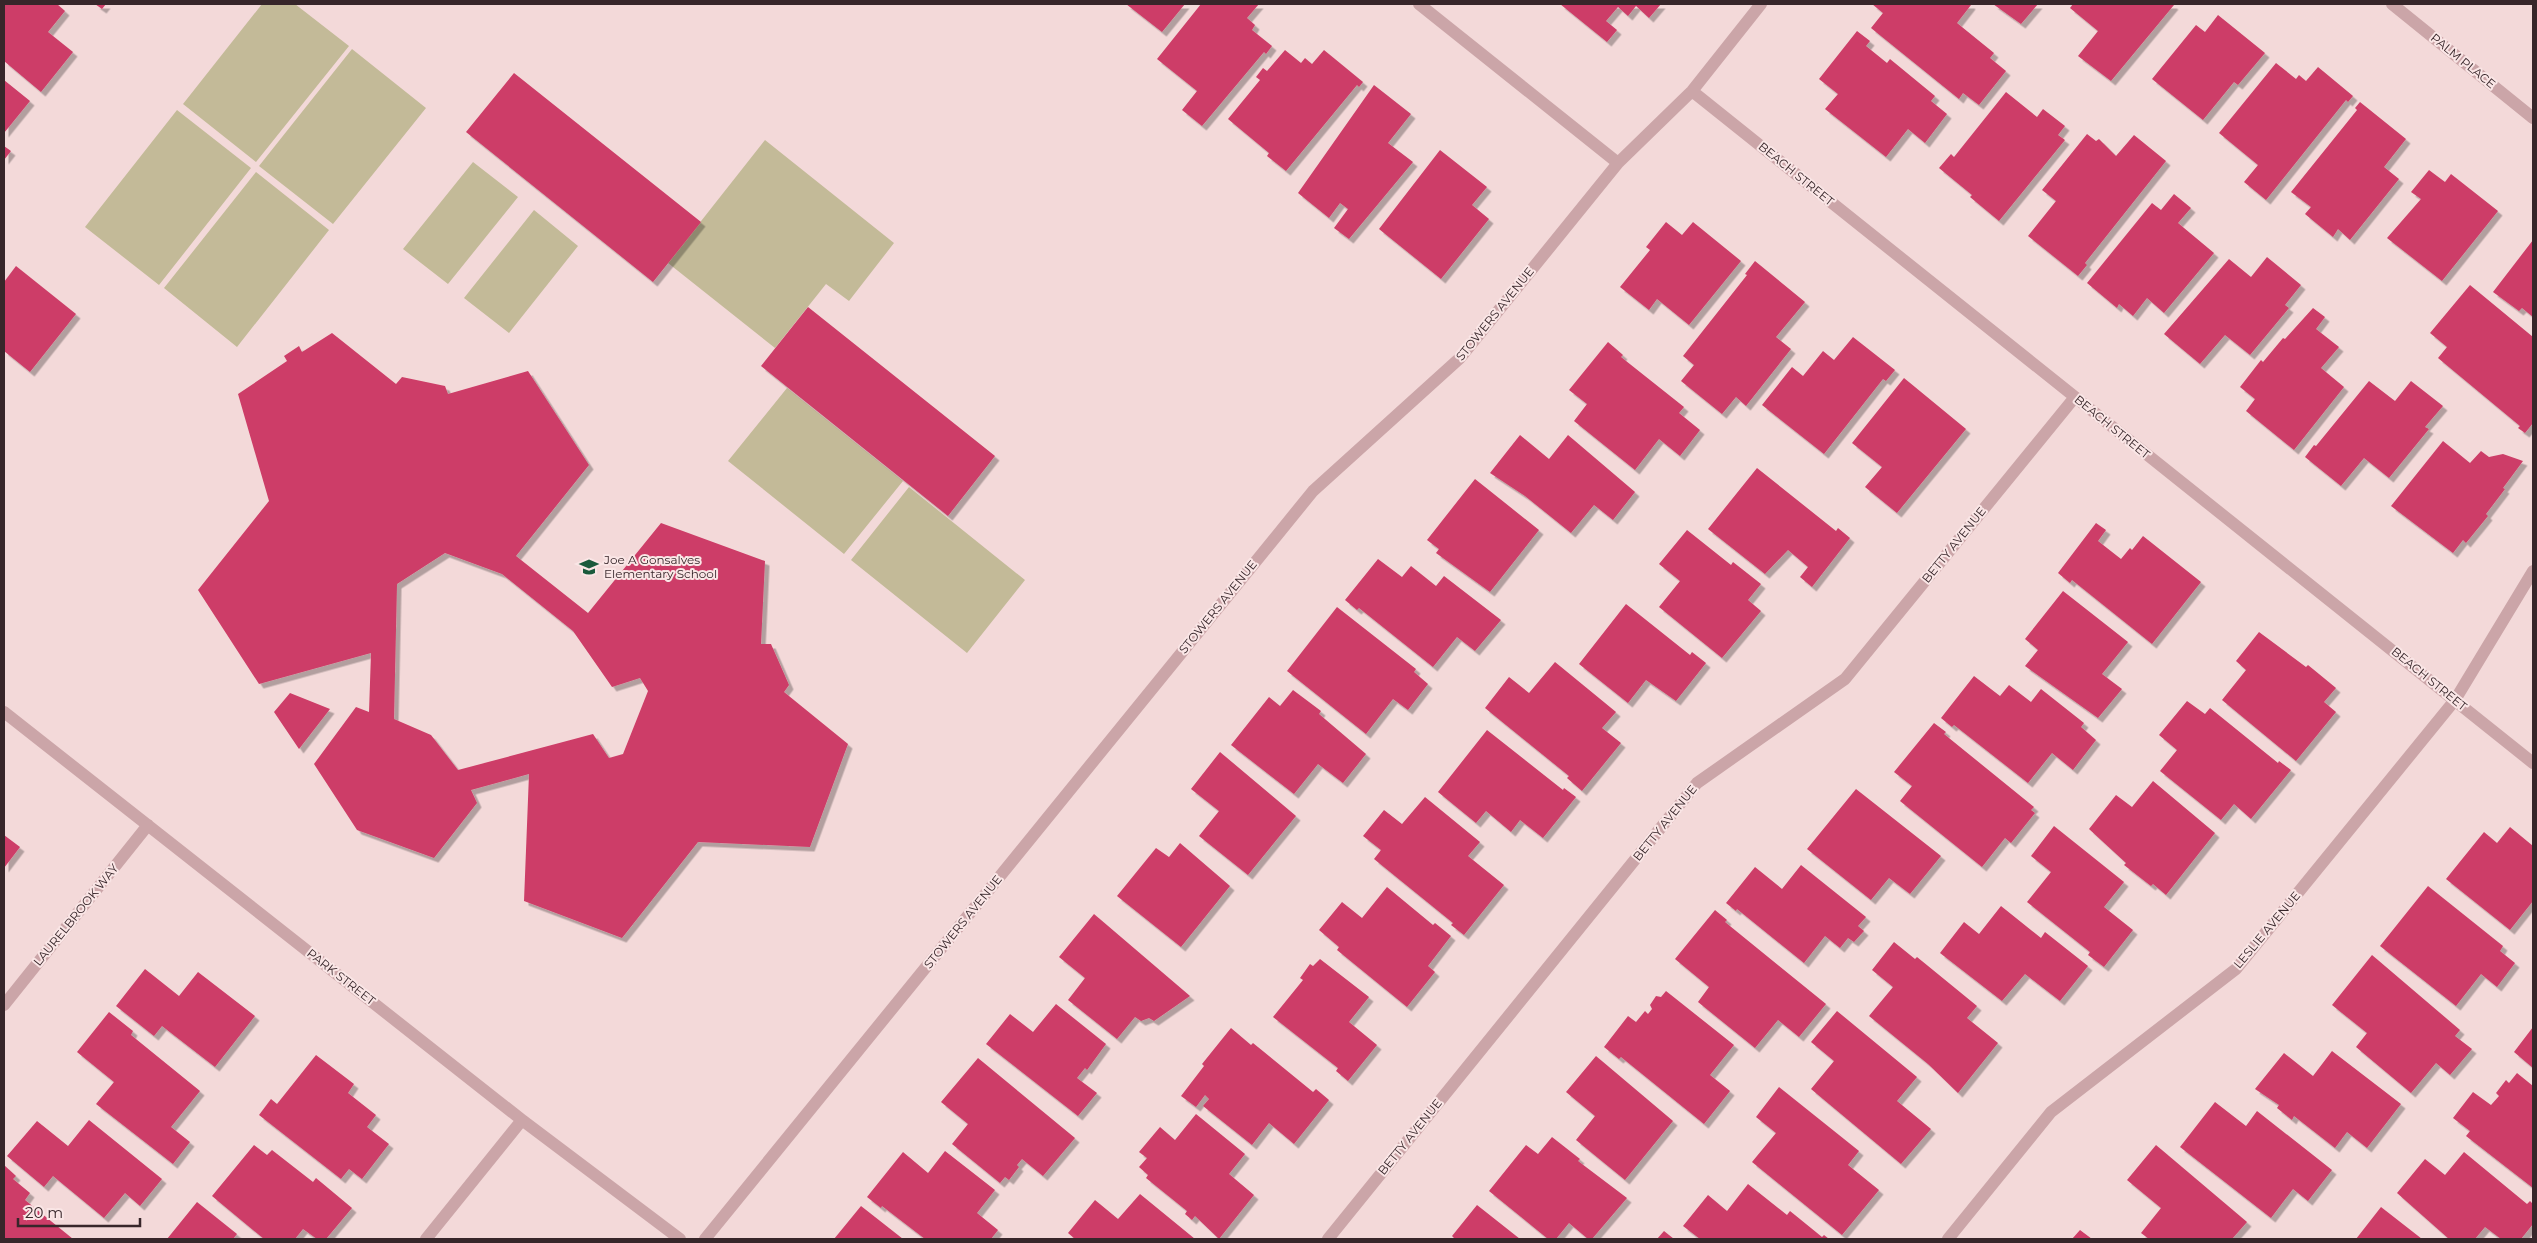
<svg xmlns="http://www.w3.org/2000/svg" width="2537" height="1243" font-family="Montserrat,sans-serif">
<defs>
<filter id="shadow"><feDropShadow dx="4.5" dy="4.5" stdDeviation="0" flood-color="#0004"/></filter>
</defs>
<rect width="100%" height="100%" fill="#f3d9d9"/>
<path fill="#c3ba98" d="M262,4H295L349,46L256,162L183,104Z
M352,49L426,108L333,224L259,166Z
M177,110L251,168L159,285L85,227Z
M765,140L894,243L849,301L826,284L775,348L668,263Z
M473,162L518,197L448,284L403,249Z
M256,172L329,230L237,347L164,288Z
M534,210L578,246L509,333L464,298Z
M787,388L903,481L844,554L728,461Z
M909,487L1025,580L967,653L851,560Z"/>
<path fill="#cd3d67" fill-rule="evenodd" filter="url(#shadow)" d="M4,4H57L65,11L48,32L73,52L41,92L4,61Z
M95,4H106L102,9Z
M1126,4H1185L1162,32Z
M1201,4H1259L1247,18L1255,25L1252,30L1272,46L1266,54L1264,52L1202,126L1182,110L1197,91L1157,59Z
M1560,4H1661L1649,18L1636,6L1628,16L1618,7L1606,21L1617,30L1607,42Z
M1872,4H1970L1971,5L1957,23L1994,53L1990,58L2006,71L1979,105L1963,93L1959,99L1871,28L1883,13Z
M1993,4H2038L2021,24Z
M2073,4H2172L2174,5L2111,81L2078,56L2098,31L2070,8Z
M2218,15L2265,53L2238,85L2234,82L2203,120L2152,79L2196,25L2205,32Z
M1857,31L1870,41L1866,46L1887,63L1890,59L1935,96L1931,101L1947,114L1925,143L1908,129L1886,157L1825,109L1838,94L1819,79Z
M1285,50L1301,63L1305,58L1312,64L1324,50L1363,82L1359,87L1357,85L1286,171L1267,156L1269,153L1228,119L1260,80L1256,77L1263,68L1267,71Z
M2276,63L2296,79L2299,75L2306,81L2318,67L2353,96L2348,102L2346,100L2266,200L2244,182L2258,165L2219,133Z
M514,73L701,222L653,282L466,132Z
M4,80L30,101L4,133Z
M1374,85L1411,114L1388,143L1413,162L1349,239L1334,228L1348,209L1340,203L1329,218L1298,193Z
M2006,92L2037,117L2043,109L2065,126L2058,135L2065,140L1999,221L1970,197L1972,195L1939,168L1951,154L1954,157Z
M2360,102L2406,139L2384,167L2399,179L2350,240L2338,229L2333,237L2305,214L2311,207L2291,192L2357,110L2355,108Z
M2087,134L2096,141L2099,139L2116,156L2134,135L2166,161L2085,263L2087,265L2078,276L2028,236L2056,201L2042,190Z
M4,146L11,151L4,160Z
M1440,150L1487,187L1472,205L1489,219L1441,279L1379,229Z
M2429,170L2445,182L2451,174L2498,211L2442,281L2387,238L2421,199L2411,192Z
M2174,194L2191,208L2178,223L2214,253L2164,313L2147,298L2133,316L2119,304L2117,308L2087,283L2152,203L2161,210Z
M1666,222L1682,235L1693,222L1741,261L1689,325L1657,299L1649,310L1620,287L1650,250L1646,247Z
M2533,240V317L2522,308L2519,311L2493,292Z
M2267,257L2301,285L2285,305L2289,308L2250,355L2225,335L2200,364L2164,334L2229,259L2251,277Z
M1755,261L1805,302L1776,337L1791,349L1746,406L1736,397L1722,414L1681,381L1694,365L1683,356L1747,275L1745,274Z
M16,266L76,314L30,372L4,351V282Z
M2470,285L2533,337V423L2525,433L2518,428L2520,426L2438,358L2447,347L2430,333Z
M808,307L995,456L948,516L761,366Z
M2313,308L2325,317L2316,329L2339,347L2321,368L2344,387L2294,450L2246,411L2255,399L2240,387L2261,360L2263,362L2283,338L2285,339Z
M332,333L396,384L402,377L445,386L448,394L528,371L589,465L516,556L588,613L661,523L765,561L761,644H771L789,685L784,692L848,744L810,847L698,842L622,938L524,901L529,774L471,790L477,803L434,858L357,830L314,764L356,707L369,712L371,653L259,684L198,590L269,501L238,394L287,361L284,356L299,346L302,352ZM445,553L502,574L573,631L612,687L640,678L648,691L623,754L609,758L593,734L458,770L431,735L394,719L397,584Z
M1853,337L1895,370L1886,381L1883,379L1824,454L1762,405L1792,367L1803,376L1823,351L1834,360Z
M1608,342L1623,355L1621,357L1684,407L1679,413L1700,430L1680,456L1659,439L1635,470L1574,421L1587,404L1569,390Z
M1904,378L1966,429L1897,513L1865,487L1882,467L1852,443Z
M2369,381L2395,401L2411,381L2443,406L2425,427L2429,429L2389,478L2364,458L2341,486L2305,457L2314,445L2316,446Z
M1520,435L1549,459L1568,435L1635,492L1613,520L1594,505L1571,533L1525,496L1490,473Z
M2443,441L2470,463L2481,451L2489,457L2503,454L2523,461L2503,488L2505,489L2486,514L2488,516L2466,543L2463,540L2453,553L2391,506Z
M1757,468L1836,531L1838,528L1850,538L1812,587L1800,577L1808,567L1788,550L1765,574L1708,529Z
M1475,479L1539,530L1490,592L1436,553L1439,549L1427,540Z
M2096,523L2106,530L2098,541L2121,559L2130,548L2132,550L2143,536L2201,582L2152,644L2072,580L2070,583L2058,573Z
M1687,530L1731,565L1733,562L1761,584L1748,600L1761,611L1722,658L1659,607L1680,581L1659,564Z
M1378,559L1402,577L1411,566L1436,586L1444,576L1501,620L1475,651L1457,637L1433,667L1359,608L1357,610L1345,600Z
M2063,591L2128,642L2102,674L2122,689L2098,718L2025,666L2038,650L2025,639Z
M1626,604L1690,655L1692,652L1706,663L1676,701L1646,680L1628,703L1579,664Z
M1337,607L1416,669L1414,672L1428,684L1408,710L1393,699L1366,734L1287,671Z
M2259,632L2306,667L2308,665L2336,688L2324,702L2336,712L2296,761L2222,700L2246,670L2236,661Z
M1555,662L1616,712L1602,728L1621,743L1582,791L1567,778L1569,776L1485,708L1509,677L1529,693Z
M1974,676L2000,696L2009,685L2031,702L2041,689L2084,723L2081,727L2096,740L2073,770L2052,753L2028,783L1954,725L1952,727L1941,718Z
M1293,690L1321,711L1319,714L1366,754L1343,783L1318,764L1294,794L1231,745L1269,697L1280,706Z
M290,693L330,709L299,749L274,712Z
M2187,701L2205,714L2210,708L2278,763L2279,761L2291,770L2251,819L2234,804L2221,820L2160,771L2177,750L2159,735Z
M1934,723L1946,732L1944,734L2034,807L2031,810L2035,813L2011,843L2005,838L1982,867L1900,801L1912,786L1894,772Z
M1487,730L1563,790L1564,788L1576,797L1543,838L1520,820L1511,832L1486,811L1476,823L1438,792Z
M1220,752L1296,816L1248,875L1199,836L1219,811L1191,789Z
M2153,781L2215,833L2166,895L2153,884L2151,886L2124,865L2126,863L2089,829L2116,795L2132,807Z
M1856,789L1941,856L1910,894L1889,878L1871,900L1807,849Z
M1425,797L1480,842L1468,856L1504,885L1464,935L1451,925L1453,923L1374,859L1381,850L1363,836L1384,810L1402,824Z
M2054,826L2124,882L2104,907L2133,930L2104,967L2088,955L2090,952L2027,902L2051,872L2031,856Z
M2510,827L2533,846V901L2510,930L2446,879L2484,832L2497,843Z
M4,835L20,847L4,868Z
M1180,843L1230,886L1181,947L1117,896L1156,848L1169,857Z
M1801,865L1866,917L1858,926L1864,931L1854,942L1848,938L1840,948L1825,936L1804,963L1737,909L1736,911L1726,903L1755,867L1782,889Z
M2428,886L2503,946L2500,951L2515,963L2497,987L2481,974L2456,1006L2380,946Z
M1387,887L1433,925L1435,923L1451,936L1428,966L1435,972L1407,1007L1337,950L1339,947L1319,930L1342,902L1362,918Z
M2001,906L2041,938L2045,932L2088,966L2060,1001L2025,974L2002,1001L1940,953L1964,922L1979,934Z
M1715,910L1727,920L1725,922L1826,1004L1799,1037L1778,1020L1755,1048L1698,1002L1709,987L1675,959Z
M1094,914L1190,996L1154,1021L1149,1018L1141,1021L1135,1017L1117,1039L1068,1000L1085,978L1059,957Z
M1894,942L1915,959L1917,957L1977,1006L1967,1018L1998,1043L1958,1093L1928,1064L1869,1016L1893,987L1872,970Z
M2372,955L2460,1030L2455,1036L2472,1049L2450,1075L2436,1063L2411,1093L2356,1047L2367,1033L2332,1005Z
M1320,959L1369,997L1349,1022L1377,1045L1348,1081L1336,1071L1338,1068L1273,1017L1303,980L1300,978L1310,964L1313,966Z
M145,969L179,996L198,972L255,1016L215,1067L162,1026L154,1036L116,1006Z
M1666,991L1734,1045L1710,1075L1730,1091L1704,1124L1621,1057L1619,1059L1604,1047L1628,1016L1636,1022L1645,1011L1648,1014L1652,1009L1650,1005L1656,996L1661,997Z
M1056,1004L1106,1044L1087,1070L1085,1068L1077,1078L1097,1093L1078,1116L986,1044L1010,1014L1033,1032Z
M1837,1011L1917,1077L1897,1101L1931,1129L1901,1164L1811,1089L1834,1061L1811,1042Z
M109,1012L133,1031L131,1035L200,1091L171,1127L190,1142L173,1164L96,1104L114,1082L77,1052Z
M2533,1027V1068L2514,1052Z
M1231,1028L1251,1045L1253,1043L1313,1092L1316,1089L1329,1100L1294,1144L1269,1123L1252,1145L1203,1106L1209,1099L1205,1095L1196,1107L1181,1096L1204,1066L1202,1064Z
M2332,1051L2401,1104L2367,1148L2347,1132L2335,1148L2294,1116L2292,1120L2277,1108L2279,1105L2255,1089L2284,1053L2313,1076Z
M316,1055L354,1084L348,1093L376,1115L367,1127L389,1144L362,1179L349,1169L341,1179L259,1115L271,1099L277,1104Z
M1596,1056L1673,1121L1625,1180L1576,1140L1595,1116L1566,1092Z
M978,1058L1075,1138L1043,1176L1022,1159L1017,1165L1019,1167L1009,1180L1005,1177L1000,1183L952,1144L968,1124L941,1102Z
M2517,1073L2533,1086V1188L2466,1136L2470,1131L2453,1118L2473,1092L2491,1105L2499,1096L2496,1093L2506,1080L2509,1083Z
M1779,1087L1859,1151L1848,1165L1879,1190L1842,1235L1752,1162L1776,1133L1756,1117Z
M2215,1102L2246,1126L2257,1111L2332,1170L2308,1201L2293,1189L2271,1218L2180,1147Z
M1196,1114L1245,1154L1229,1174L1254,1195L1219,1239L1195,1216L1192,1220L1185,1214L1187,1211L1146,1178L1148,1175L1139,1167L1147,1158L1139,1152L1160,1127L1175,1140Z
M89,1120L162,1179L140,1206L125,1193L104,1218L53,1176L44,1187L7,1156L37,1121L68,1146Z
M1552,1137L1580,1159L1578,1161L1627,1198L1592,1239H1588L1569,1223L1556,1239H1548L1489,1191L1526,1145L1538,1154Z
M254,1145L267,1155L272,1150L313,1182L316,1178L352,1208L326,1239H317L303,1229L295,1239H264L212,1196Z
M2156,1145L2247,1222L2232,1239H2149L2141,1233L2161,1208L2127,1180Z
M945,1151L995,1190L977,1213L998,1230L991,1239H925L882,1206L881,1208L867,1197L903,1152L928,1173Z
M2464,1152L2527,1204L2530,1201L2533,1204V1224L2521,1239H2501L2485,1227L2475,1239H2449L2397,1193L2425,1159L2445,1175Z
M4,1165L16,1176L13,1179L30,1193L25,1200L73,1239H4Z
M1748,1184L1787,1215L1790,1211L1822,1237L1824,1235L1829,1239H1700L1683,1226L1708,1195L1727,1211Z
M1140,1194L1195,1239H1075L1068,1233L1095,1200L1118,1219Z
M197,1202L237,1234L233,1239H167Z
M1477,1205L1520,1239H1455L1452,1236Z
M861,1206L903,1239H834Z
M2381,1207L2422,1239H2356Z
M2080,1230L2092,1239H2072Z
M1664,1231L1674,1239H1657Z"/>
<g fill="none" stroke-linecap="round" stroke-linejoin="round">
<path stroke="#cba5a8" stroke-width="12" d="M1419,4L1618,163
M2392,4L2533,118
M1692,91L2533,763
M4,712L522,1120L680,1239
M4,1005L148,825
M426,1239L522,1120
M705,1239L1313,491L1460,358L1618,163L1692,91L1761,4
M1328,1239L1697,783L1845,679L2075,397
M1948,1239L2051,1112L2236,969L2455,700L2533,571"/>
</g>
<defs>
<g id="school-bare" transform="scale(1.5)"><path d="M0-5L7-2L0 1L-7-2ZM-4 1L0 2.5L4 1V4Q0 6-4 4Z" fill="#1a5a3c" stroke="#fae6e6" stroke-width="2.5" paint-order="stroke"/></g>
</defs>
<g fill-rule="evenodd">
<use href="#school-bare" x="589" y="567"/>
</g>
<g text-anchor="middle" stroke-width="4" stroke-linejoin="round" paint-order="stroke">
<g font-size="12" fill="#37262a" stroke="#fae6e6">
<text transform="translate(2463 61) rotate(39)" y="4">PALM PLACE</text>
<text transform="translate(1796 174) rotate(39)" y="4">BEACH STREET</text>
<text transform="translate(1495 314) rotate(-51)" y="4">STOWERS AVENUE</text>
<text transform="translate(2112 427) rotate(39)" y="4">BEACH STREET</text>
<text transform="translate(1954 545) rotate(-51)" y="4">BETTY AVENUE</text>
<text transform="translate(1218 607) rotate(-51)" y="4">STOWERS AVENUE</text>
<text transform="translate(2429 679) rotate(39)" y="4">BEACH STREET</text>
<text transform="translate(1665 823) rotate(-51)" y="4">BETTY AVENUE</text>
<text transform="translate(76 915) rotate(-51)" y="4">LAURELBROOK WAY</text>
<text transform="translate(963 922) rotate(-51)" y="4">STOWERS AVENUE</text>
<text transform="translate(2267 930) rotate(-50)" y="4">LESLIE AVENUE</text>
<text transform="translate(341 977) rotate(38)" y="4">PARK STREET</text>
<text transform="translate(1410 1137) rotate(-51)" y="4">BETTY AVENUE</text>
</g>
<g font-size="12" fill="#37262a" stroke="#fae6e6" text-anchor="start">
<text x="604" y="564">Joe A Gonsalves<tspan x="604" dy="14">Elementary School</tspan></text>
</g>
</g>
<rect width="2537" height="1243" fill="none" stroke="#37262a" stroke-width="10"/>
<path d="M18 1218v8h122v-8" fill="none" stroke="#37262a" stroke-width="2.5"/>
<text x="25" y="1218" font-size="15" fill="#37262a" stroke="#fae6e6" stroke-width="4" paint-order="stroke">20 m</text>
</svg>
